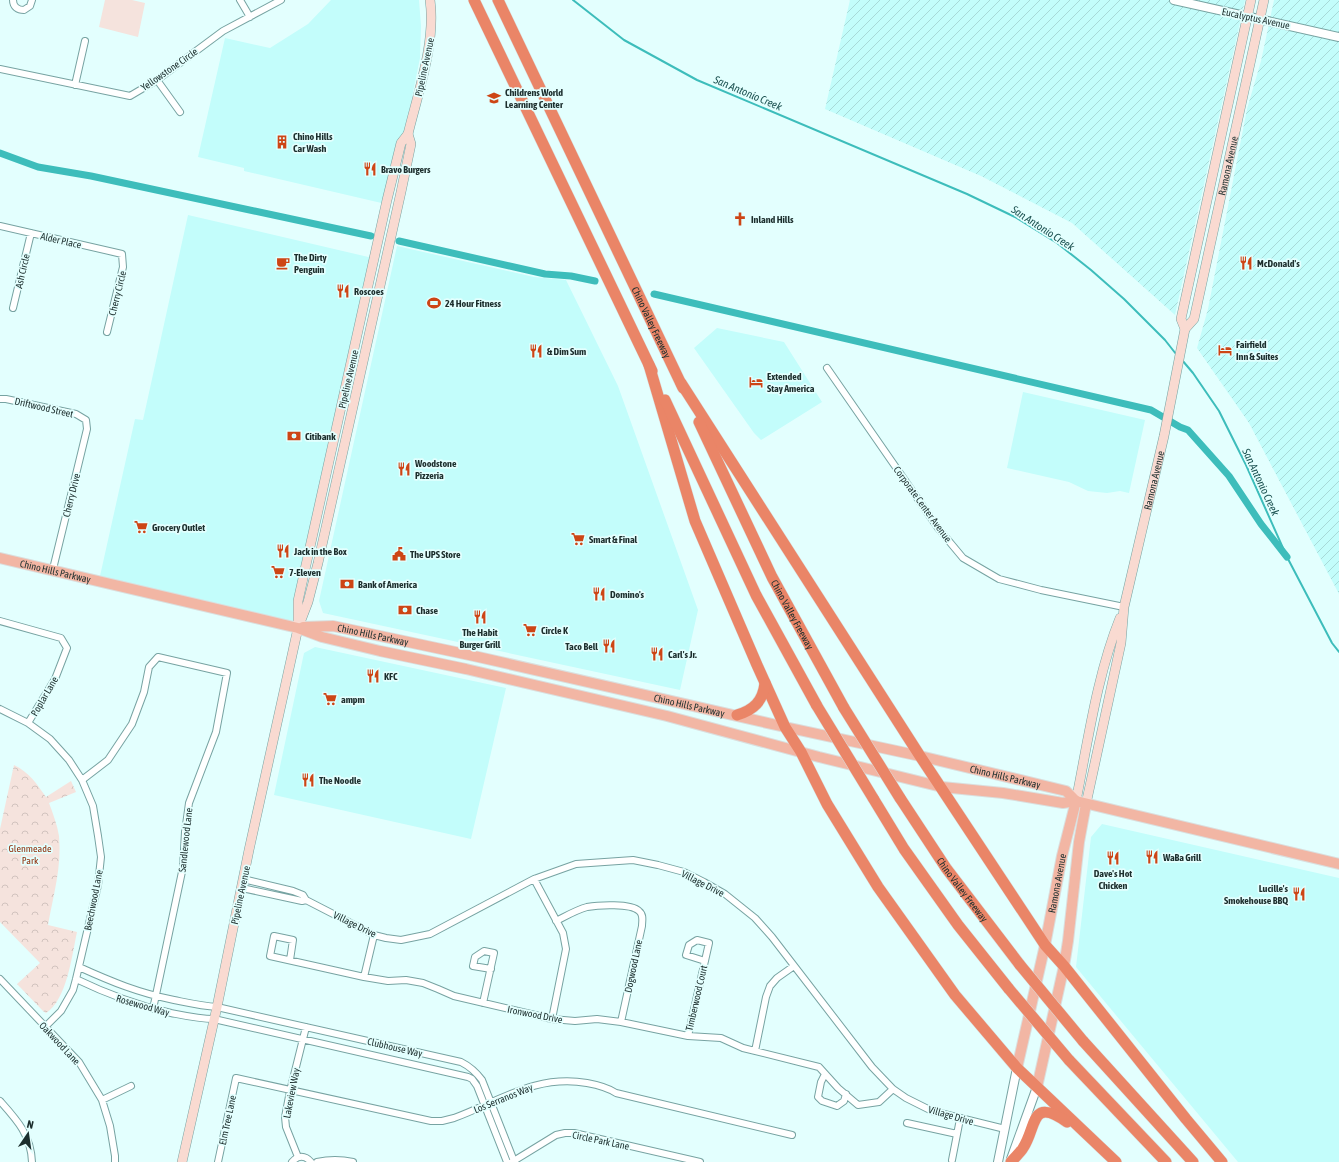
<svg xmlns="http://www.w3.org/2000/svg" width="1339" height="1162" font-family="'Asap Condensed',sans-serif">
<defs>
<pattern id="industrial-furrows" width="10" height="10" patternUnits="userSpaceOnUse"><rect width="10" height="10" fill="#c3fdfb"/><path d="M-1 1l2-2M0 10L10 0M9 11l2-2" fill="none" stroke="#a7d9d7"/></pattern>
<pattern id="forest-crowns" width="20" height="18" patternUnits="userSpaceOnUse"><rect width="20" height="18" fill="#f5e3dd"/><path d="M2 6a3 3 0 1 1 6 0M12 15a3 3 0 1 1 6 0" fill="none" stroke="#d1c3be"/></pattern>
</defs>
<rect width="100%" height="100%" fill="#e3fffe"/>
<path fill="#c3fdfb" d="M331,0H419L421,26L420,58L390,205L244,171V168L198,157L225,38L270,48L308,24Z
M188,215L377,259L296,624L100,576L135,419L143,420Z
M397,246L534,277L566,280L618,386L698,610L680,690L323,613L319,601Z
M717,328L784,342L822,402L761,440L754,433L694,348Z
M1023,392L1145,420L1129,493L1120,491L1107,493L1088,491L1069,482L1007,468Z
M315,647L506,688L471,839L274,795L304,653Z
M1102,824L1339,878V1162H1238L1076,967L1091,837Z"/>
<path fill="url(#industrial-furrows)" d="M850,0H1245L1175,315L1072,223L981,176L825,109Z
M1274,0H1339V594L1249,423L1197,348L1208,309L1247,109L1261,61Z"/>
<path fill="url(#forest-crowns)" d="M14,765C30,773 36,783 46,797L71,781L76,792L49,803C53,814 57,824 59,836C62,867 53,896 48,925L77,932C72,955 67,1000 46,1013L43,1011L17,984L40,963L0,922V829Z"/>
<path fill="#f5e3dd" d="M105,0H132L145,3L138,37L99,27Z"/>
<g fill="none" stroke-linecap="round" stroke-linejoin="round">
<path stroke="#3dbdbb" stroke-width="2" d="M573,0L624,40L697,80L967,194L1015,217L1057,243L1091,270L1124,299L1165,340L1176,354
M1182,360L1193,373L1219,411L1246,465L1287,557L1332,643L1339,652"/>
<path stroke="#3dbdbb" stroke-width="7" d="M0,153L38,167L91,176L371,236
M399,241L545,274L571,276L595,281
M654,294L1151,410L1180,427L1188,430L1229,476L1261,524L1287,557"/>
<g stroke="#77a3a2" stroke-width="8">
<path id="minor" d="M13,0C13,7 18,10 24,10L30,6L32,0
M240,0L250,17
M0,69L130,96L157,80L223,31L281,0
M157,80L180,112
M75,85L85,41
M0,226L122,254L123,267L107,332
M13,308L31,233
M827,368L938,528L963,558L999,579L1041,590L1124,607
M0,399H6L76,414L86,420L87,429L53,569
M0,621L61,638L67,648L55,679L28,723
M0,709L28,723L50,739L69,760L82,780L93,806L98,836L101,857L98,885L76,979L73,990L61,1011L45,1027
M82,780L108,760L132,724L144,692L149,667L158,657L227,673L216,732L189,803L185,832L183,867L153,1009
M243,879L293,891L303,895L306,900L374,935L386,938L401,940L430,934L534,879L576,864L633,860L658,865L684,872L704,882L725,894L755,918L772,937L872,1067L893,1089L906,1098L932,1111L1005,1129
M534,879L563,933L566,949L552,1019
M242,888L302,901L306,900
M556,921C566,916 576,910 587,907C598,905 631,903 639,911C644,915 642,921 642,926L621,1022
M290,960L293,940L274,936L270,956L364,977L388,981L406,980L423,983L438,989L454,996L552,1019L575,1021L597,1019L621,1022L688,1036L721,1038L743,1048L819,1067L838,1088L858,1105L879,1102L893,1089
M79,967C112,982 139,993 174,1000C189,1003 202,1006 217,1007L461,1062C471,1067 476,1072 482,1080L514,1161
M364,977L374,935
M0,979L79,1062L102,1100L110,1126L115,1156V1162
M76,979C109,995 136,1005 171,1013C186,1016 199,1019 214,1019L468,1077L472,1079L477,1086L507,1162
M483,1003L494,953L484,951L475,957L473,966L491,969
M688,1036L709,943L697,940L689,945L686,955L705,961
M755,1051L766,997L770,986L777,978L794,966
M825,1074L821,1082L818,1097L822,1101L837,1106L844,1101L846,1094
M102,1100L131,1086
M0,1101C17,1120 31,1135 32,1162
M907,1123L957,1134
M298,1157L286,1127L285,1117L290,1091L306,1027
M952,1160L960,1119
M218,1162L236,1078L431,1121H442L454,1118C500,1101 536,1074 587,1083C598,1085 607,1087 616,1093L792,1135
M292,1162C298,1155 305,1155 311,1162
M317,1162C330,1159 340,1159 353,1162
M512,1162L556,1135L565,1133H574L700,1162"/>
</g>
<g stroke="#77a3a2" stroke-width="10">
<path id="tertiary" d="M1174,0L1339,37
M1011,1159L1037,1087
M998,1162L1017,1068"/>
</g>
<g stroke="#77a3a2" stroke-width="10">
<g id="secondary">
<path d="M1185,329L1181,319L1251,0"/>
<path d="M298,624V601L387,200L401,143L408,134C418,93 436,42 430,0"/>
<path d="M1076,801C1088,741 1097,675 1120,618"/>
<path id="s1" d="M1086,804L1121,643L1124,607L1164,436L1185,329L1194,319L1264,0"/>
<path d="M182,1162L217,1007L249,850L298,628L308,602L318,563L401,192L411,144L408,134"/>
</g>
</g>
<g stroke="#dbdedd" stroke-width="12">
<g id="primary">
<path id="s2" d="M0,558L298,628L322,637L380,651L466,669L667,716L819,757L942,787L1003,793L1063,803L1076,801L1339,864"/>
<path id="s3" d="M303,627L333,626L474,656L785,727L920,756L1066,791L1076,801"/>
<path id="s4" d="M1017,1068L1045,945L1062,856L1076,801"/>
<path d="M1037,1087L1064,966L1068,941L1079,842L1086,804"/>
</g>
</g>
<g stroke="#dbdedd" stroke-width="12">
<g id="motorway">
<path d="M474,0L652,371"/>
<path id="s5" d="M498,0L683,388"/>
<path d="M649,365L695,521L757,665L785,727L801,752L827,804L878,887L955,995L1017,1068L1116,1162"/>
<path d="M681,383L920,756L1045,945L1064,966L1186,1119L1222,1162"/>
<path d="M665,400L756,595L817,706"/>
<path id="s6" d="M699,422L772,577L844,708"/>
<path d="M737,715C754,710 763,701 765,683"/>
<path d="M873,798L904,849L958,925L1009,989"/>
<path id="s7" d="M900,798L946,868L1020,965"/>
<path d="M1083,1041L1193,1162"/>
<path d="M1069,1060L1166,1162"/>
<path d="M1011,1162C1015,1157 1020,1153 1023,1148C1037,1127 1030,1096 1067,1122"/>
</g>
</g>
<use href="#minor" stroke="#fff" stroke-width="6"/>
<use href="#tertiary" stroke="#fff" stroke-width="8"/>
<use href="#secondary" stroke="#f9dad1" stroke-width="9"/>
<use href="#primary" stroke="#f2b6a4" stroke-width="10"/>
<use href="#motorway" stroke="#ea8567" stroke-width="11"/>
<g stroke="#dbdedd" stroke-width="12" stroke-linecap="butt">
<path id="motorway-bridge" d="M817,706L873,798
M844,708L900,798
M1020,965L1083,1041
M1009,989L1069,1060"/>
</g>
<use href="#motorway-bridge" stroke="#ea8567" stroke-width="11"/>
</g>
<defs>
<g id="school-bare" transform="scale(1.08)"><path d="M0-5L7-2L0 1L-7-2ZM-4 1L0 2.5L4 1V4Q0 6-4 4Z" fill="#cd4515" stroke="#e3fffe" stroke-width="2.5" paint-order="stroke"/></g>
<g id="building-bare" transform="scale(1.08)"><path d="M-4-6H4V6H1V3H-1V6H-4ZM-2.5-4.3h1.7v1.8h-1.7ZM.8-4.3h1.7v1.8H.8ZM-2.5-1h1.7V.8h-1.7ZM.8-1h1.7V.8H.8Z" fill="#cd4515" stroke="#e3fffe" stroke-width="2.5" paint-order="stroke"/></g>
<g id="restaurant-bare" transform="scale(1.08)"><path d="M-5-6h1v4h1v-4h1v4h1v-4h1v5L-1.5 .5V6h-2V.5L-5-1ZM5-6V6H3V1.5H1.5Q1.5-4 5-6Z" fill="#cd4515" stroke="#e3fffe" stroke-width="2.5" paint-order="stroke"/></g>
<g id="church-bare" transform="scale(1.08)"><path d="M-1.2-6h2.4v3.5h3.3v2.4h-3.3V6h-2.4V-.1h-3.3v-2.4h3.3Z" fill="#cd4515" stroke="#e3fffe" stroke-width="2.5" paint-order="stroke"/></g>
<g id="cafe-bare" transform="scale(1.08)"><path d="M-5.5-4.5H6V0H3Q3 3.5 0 3.5H-2.5Q-5.5 3.5-5.5 0ZM3-3.2v2h1.7v-2ZM-6 4.5H4V6H-6Z" fill="#cd4515" stroke="#e3fffe" stroke-width="2.5" paint-order="stroke"/></g>
<g id="stadium-bare" transform="scale(1.08)"><path d="M0-5a6.5 5 0 1 0 0 10a6.5 5 0 1 0 0-10ZM-3.5-1.8h7v3.6h-7Z" fill="#cd4515" stroke="#e3fffe" stroke-width="2.5" paint-order="stroke"/></g>
<g id="hotel-bare" transform="scale(1.08)"><path d="M-6-4.5h1.5V1H6V5H4.5V3h-9V5H-6ZM-4 0a1.8 1.8 0 1 1 3.6 0ZM.5 0V-2.5h3Q6-2.5 6 0Z" fill="#cd4515" stroke="#e3fffe" stroke-width="2.5" paint-order="stroke"/></g>
<g id="bank-bare" transform="scale(1.08)"><path d="M-6-4H6V4H-6ZM0-2.3a2.3 2.3 0 1 0 0 4.6a2.3 2.3 0 1 0 0-4.6Z" fill="#cd4515" stroke="#e3fffe" stroke-width="2.5" paint-order="stroke"/></g>
<g id="supermarket-bare" transform="scale(1.08)"><path d="M-6-5.5h2.5l.6 2H6L4.5 2H-2.5L-4.4-4H-6ZM-1.5 3.2a1.3 1.3 0 1 0 .1 0ZM3 3.2a1.3 1.3 0 1 0 .1 0Z" fill="#cd4515" stroke="#e3fffe" stroke-width="2.5" paint-order="stroke"/></g>
<g id="civic-bare" transform="scale(1.08)"><path d="M-.6-6.5H3V-4.5H.6V-3L4-1V1h2V6H-6V1h2V-1L-.6-3ZM-1.2 2.5V6h2.4V2.5Z" fill="#cd4515" stroke="#e3fffe" stroke-width="2.5" paint-order="stroke"/></g>
</defs>
<g fill-rule="evenodd">
<use href="#school-bare" x="494" y="98"/>
<use href="#building-bare" x="282" y="142"/>
<use href="#restaurant-bare" x="370" y="169"/>
<use href="#church-bare" x="740" y="219"/>
<use href="#cafe-bare" x="283" y="263"/>
<use href="#restaurant-bare" x="1246" y="263"/>
<use href="#restaurant-bare" x="343" y="291"/>
<use href="#stadium-bare" x="434" y="303"/>
<use href="#hotel-bare" x="1225" y="350"/>
<use href="#restaurant-bare" x="536" y="351"/>
<use href="#hotel-bare" x="756" y="382"/>
<use href="#bank-bare" x="294" y="436"/>
<use href="#restaurant-bare" x="404" y="469"/>
<use href="#supermarket-bare" x="141" y="527"/>
<use href="#supermarket-bare" x="578" y="539"/>
<use href="#restaurant-bare" x="283" y="551"/>
<use href="#civic-bare" x="399" y="554"/>
<use href="#supermarket-bare" x="278" y="572"/>
<use href="#bank-bare" x="347" y="584"/>
<use href="#restaurant-bare" x="599" y="594"/>
<use href="#bank-bare" x="405" y="610"/>
<use href="#restaurant-bare" x="480" y="617"/>
<use href="#supermarket-bare" x="530" y="630"/>
<use href="#restaurant-bare" x="609" y="646"/>
<use href="#restaurant-bare" x="657" y="654"/>
<use href="#restaurant-bare" x="373" y="676"/>
<use href="#supermarket-bare" x="330" y="699"/>
<use href="#restaurant-bare" x="308" y="780"/>
<use href="#restaurant-bare" x="1152" y="857"/>
<use href="#restaurant-bare" x="1113" y="858"/>
<use href="#restaurant-bare" x="1299" y="894"/>
</g>
<g text-anchor="middle" stroke-width="3.5" stroke-linejoin="round" paint-order="stroke">
<g font-size="10" fill="#1c2e2d" stroke="#e3fffe">
<text transform="translate(1256 18) rotate(12)" y="4">Eucalyptus Avenue</text>
<text transform="translate(424 67) rotate(-78)" y="4">Pipeline Avenue</text>
<text transform="translate(169 69) rotate(-35)" y="4">Yellowstone Circle</text>
<text dy="4" stroke="none"><textPath href="#s1" startOffset="656">Ramona Avenue</textPath></text>
<text transform="translate(61 240) rotate(13)" y="4">Alder Place</text>
<text transform="translate(22 271) rotate(-77)" y="4">Ash Circle</text>
<text transform="translate(117 293) rotate(-76)" y="4">Cherry Circle</text>
<text dy="4" stroke="none"><textPath href="#s5" startOffset="357">Chino Valley Freeway</textPath></text>
<text transform="translate(348 379) rotate(-77)" y="4">Pipeline Avenue</text>
<text transform="translate(44 407) rotate(13)" y="4">Driftwood Street</text>
<text dy="4" stroke="none"><textPath href="#s1" startOffset="331">Ramona Avenue</textPath></text>
<text transform="translate(71 495) rotate(-76)" y="4">Cherry Drive</text>
<text transform="translate(923 504) rotate(54)" y="4">Corporate Center Avenue</text>
<text dy="4" stroke="none"><textPath href="#s2" startOffset="57">Chino Hills Parkway</textPath></text>
<text dy="4" stroke="none"><textPath href="#s6" startOffset="214">Chino Valley Freeway</textPath></text>
<text dy="4" stroke="none"><textPath href="#s3" startOffset="71">Chino Hills Parkway</textPath></text>
<text transform="translate(44 696) rotate(-60)" y="4">Poplar Lane</text>
<text dy="4" stroke="none"><textPath href="#s3" startOffset="395">Chino Hills Parkway</textPath></text>
<text dy="4" stroke="none"><textPath href="#s3" startOffset="719">Chino Hills Parkway</textPath></text>
<text transform="translate(185 840) rotate(-84)" y="4">Sandlewood Lane</text>
<text transform="translate(703 883) rotate(27)" y="4">Village Drive</text>
<text dy="4" stroke="none"><textPath href="#s4" startOffset="189">Ramona Avenue</textPath></text>
<text dy="4" stroke="none"><textPath href="#s7" startOffset="111">Chino Valley Freeway</textPath></text>
<text transform="translate(240 895) rotate(-78)" y="4">Pipeline Avenue</text>
<text transform="translate(93 900) rotate(-79)" y="4">Beechwood Lane</text>
<text transform="translate(355 924) rotate(26)" y="4">Village Drive</text>
<text transform="translate(633 966) rotate(-78)" y="4">Dogwood Lane</text>
<text transform="translate(696 998) rotate(-77)" y="4">Timberwood Court</text>
<text transform="translate(143 1005) rotate(16)" y="4">Rosewood Way</text>
<text transform="translate(535 1014) rotate(11)" y="4">Ironwood Drive</text>
<text transform="translate(60 1043) rotate(47)" y="4">Oakwood Lane</text>
<text transform="translate(395 1047) rotate(13)" y="4">Clubhouse Way</text>
<text transform="translate(291 1093) rotate(-79)" y="4">Lakeview Way</text>
<text transform="translate(503 1098) rotate(-22)" y="4">Los Serranos Way</text>
<text transform="translate(951 1115) rotate(16)" y="4">Village Drive</text>
<text transform="translate(227 1120) rotate(-78)" y="4">Elm Tree Lane</text>
<text transform="translate(601 1140) rotate(12)" y="4">Circle Park Lane</text>
</g>
<g font-size="10" font-weight="bold" fill="#1c2e2d" stroke="#e3fffe" text-anchor="start">
<text x="505" y="96">Childrens World<tspan x="505" dy="12">Learning Center</tspan></text>
<text x="293" y="140">Chino Hills<tspan x="293" dy="12">Car Wash</tspan></text>
<text x="381" y="173">Bravo Burgers</text>
<text x="751" y="223">Inland Hills</text>
<text x="294" y="261">The Dirty<tspan x="294" dy="12">Penguin</tspan></text>
<text x="1257" y="267">McDonald's</text>
<text x="354" y="295">Roscoes</text>
<text x="445" y="307">24 Hour Fitness</text>
<text x="1236" y="348">Fairfield<tspan x="1236" dy="12">Inn &amp; Suites</tspan></text>
<text x="547" y="355">&amp; Dim Sum</text>
<text x="767" y="380">Extended<tspan x="767" dy="12">Stay America</tspan></text>
<text x="305" y="440">Citibank</text>
<text x="415" y="467">Woodstone<tspan x="415" dy="12">Pizzeria</tspan></text>
<text x="152" y="531">Grocery Outlet</text>
<text x="589" y="543">Smart &amp; Final</text>
<text x="294" y="555">Jack in the Box</text>
<text x="410" y="558">The UPS Store</text>
<text x="289" y="576">7-Eleven</text>
<text x="358" y="588">Bank of America</text>
<text x="610" y="598">Domino's</text>
<text x="416" y="614">Chase</text>
<text x="541" y="634">Circle K</text>
<text x="480" y="636" text-anchor="middle">The Habit<tspan x="480" dy="12">Burger Grill</tspan></text>
<text x="598" y="650" text-anchor="end">Taco Bell</text>
<text x="668" y="658">Carl's Jr.</text>
<text x="384" y="680">KFC</text>
<text x="341" y="703">ampm</text>
<text x="319" y="784">The Noodle</text>
<text x="1163" y="861">WaBa Grill</text>
<text x="1113" y="877" text-anchor="middle">Dave's Hot<tspan x="1113" dy="12">Chicken</tspan></text>
<text x="1288" y="892" text-anchor="end">Lucille's<tspan x="1288" dy="12">Smokehouse BBQ</tspan></text>
</g>
<g font-size="10" fill="#8f2d09" stroke="#e3fffe">
<text x="30" y="852">Glenmeade<tspan x="30" dy="12">Park</tspan></text>
</g>
<g font-size="11" font-style="italic" fill="#1c5251" stroke="#e3fffe">
<text transform="translate(748 93) rotate(23)" y="4">San Antonio Creek</text>
<text transform="translate(1043 228) rotate(33)" y="4">San Antonio Creek</text>
<text transform="translate(1261 482) rotate(65)" y="4">San Antonio Creek</text>
</g>
</g>
<g transform="translate(28 1134) rotate(13)" stroke="#e3fffe" stroke-width="3" paint-order="stroke">
<path d="M0-3L7 15L0 10L-7 15Z" fill="#1c2e2d"/>
<text y="-6" font-size="11" font-weight="bold" text-anchor="middle" fill="#1c2e2d">N</text>
</g>
</svg>
